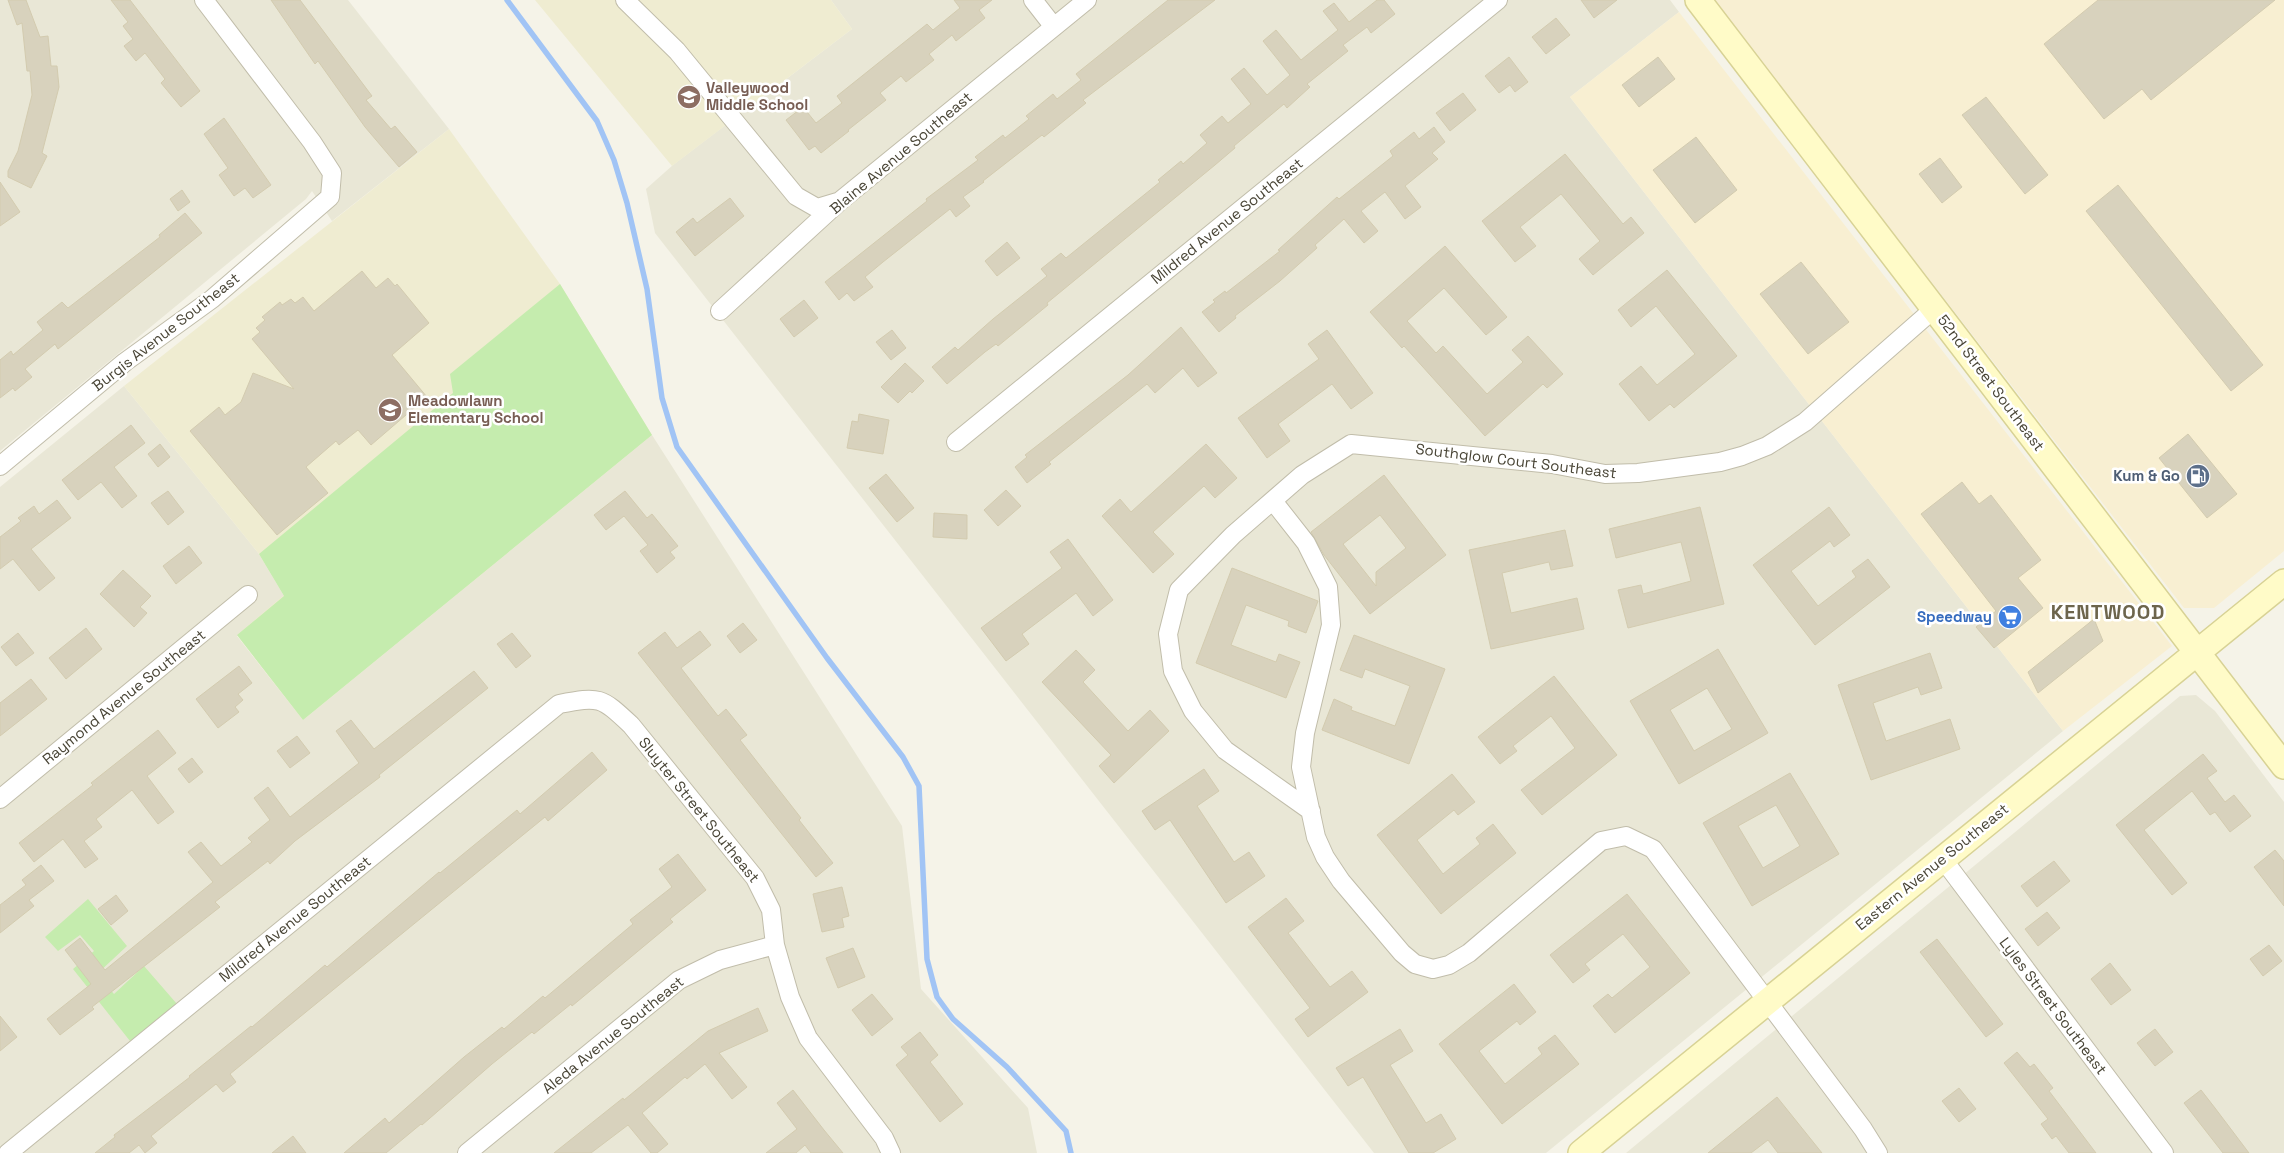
<svg xmlns="http://www.w3.org/2000/svg" width="2284" height="1153" font-family="'Space Grotesk',sans-serif">
<rect width="100%" height="100%" fill="#f5f3e8"/>
<path fill="#e9e7d6" d="M0,0H348L449,129L332,221L312,191L306,199L0,451Z
M831,0H1670L1679,12L1570,97L2063,731L1546,1153H1374L655,233L646,189L673,165L852,29Z
M124,386L259,554L284,596L237,636L303,720L652,435L902,826L921,989L1028,1108L1037,1153H0V487Z
M2196,695L2215,711L2284,802V1153H1626L2180,696Z"/>
<path fill="#f8efd2" d="M1713,0H2284V551L2214,608H2184Z
M1679,12L2172,646L2063,731L1570,97Z"/>
<path fill="#efecd1" d="M535,0H831L852,29L672,166Z
M449,129L560,284L652,435L303,720L237,635L284,595L259,554L124,386Z"/>
<path fill="#c5ecae" d="M560,284L652,435L303,720L237,635L284,596L259,554L453,393L450,374Z
M88,899L127,946L97,974L114,994L144,966L177,1004L130,1041L73,969L94,951L80,935L58,951L45,937Z"/>
<g fill="none" stroke-linecap="round" stroke-linejoin="round">
<path stroke="#a1c4f5" stroke-width="5.5" d="M507,0L597,121L614,160L627,203L647,289L662,398L677,447L827,658L903,757L919,786L927,959L937,997L953,1019L1007,1067L1066,1131L1071,1153"/>
</g>
<path fill="#d8d2bd" stroke="#d3cbaf" fill-rule="evenodd" d="M8,0H26L40,37L48,36L51,66H57L59,87L42,153L47,156L31,188L8,177V171L18,151L32,95L30,71H27L22,23L17,25Z
M111,0H130L200,91L181,107L161,83L165,79L145,53L136,61L124,46L133,39L123,26L128,22Z
M271,0H300L372,96L366,100L391,129L395,126L417,152L399,167L365,127L318,61L315,64Z
M954,0H992L979,10L985,18L956,41L952,35L929,54L934,60L906,82L901,76L880,93L886,100L848,130L849,131L821,153L815,146L809,150L786,120L803,107L816,123L842,103L837,96L927,24L933,30L960,8Z
M1168,0H1215L1083,100L1086,103L1044,137L1042,135L983,181L984,182L963,197L970,206L956,217L950,209L883,262L865,277L873,287L854,301L847,293L839,300L825,282L927,201L926,199L978,160L975,157L1003,135L1005,138L1029,119L1026,116L1053,94L1057,99L1081,80L1076,74Z
M1377,0H1384L1395,14L1371,33L1367,27L1343,45L1348,51L1307,84L1310,87L1287,108L1284,104L1234,146L1235,148L1215,165L1047,303L1048,305L998,346L996,344L985,352L947,384L932,367L955,347L958,350L993,319L1047,276L1041,269L1061,253L1066,258L1160,182L1158,180L1181,161L1183,164L1207,143L1200,135L1222,116L1228,123L1251,104L1231,79L1244,68L1267,95L1290,75L1263,41L1276,30L1301,60L1338,30L1323,11L1334,3L1349,22Z
M1581,0H1617L1594,18Z
M2098,0H2275L2151,100L2142,89L2104,119L2044,44Z
M1556,18L1570,35L1546,54L1532,37Z
M1509,57L1528,82L1515,92L1510,85L1499,93L1485,76Z
M1658,57L1675,79L1639,107L1622,85Z
M1463,93L1476,110L1450,131L1436,113Z
M1986,97L2048,175L2025,194L1962,115Z
M224,118L271,185L253,198L245,188L234,196L219,175L228,168L204,134Z
M1434,127L1445,142L1432,153L1438,159L1405,186L1421,207L1405,219L1385,192L1361,211L1378,231L1364,243L1344,219L1315,245L1317,248L1280,281L1235,316L1236,318L1219,332L1202,312L1215,302L1213,300L1225,291L1226,293L1280,251L1278,250L1337,197L1339,199L1393,156L1390,151L1414,132L1419,139Z
M1696,137L1737,190L1695,223L1653,170Z
M1565,154L1623,224L1631,217L1644,233L1593,275L1579,259L1600,241L1561,194L1520,227L1536,246L1515,262L1482,221Z
M1940,158L1962,187L1942,203L1919,174Z
M0,182L20,212L0,226Z
M2118,185L2263,365L2231,391L2086,211Z
M182,190L190,202L178,211L170,199Z
M730,198L744,216L695,256L676,232L693,218L697,223Z
M185,213L202,233L58,349L55,344L25,369L32,377L15,391L13,388L0,398V360L11,351L13,355L43,330L37,322L62,302L68,308L160,237L159,235Z
M1007,242L1020,258L997,276L985,261Z
M1445,246L1507,317L1486,335L1444,288L1407,321L1436,353L1443,346L1487,394L1523,362L1512,350L1528,336L1563,374L1547,388L1543,384L1485,436L1404,346L1402,348L1370,312Z
M1801,262L1849,322L1808,354L1760,294Z
M1667,270L1737,356L1674,408L1670,404L1649,421L1619,384L1641,366L1657,385L1695,354L1656,306L1631,327L1618,310Z
M362,271L376,288L388,278L395,286L397,284L429,323L392,355L427,397L371,445L358,430L339,445L336,441L306,467L328,493L277,535L190,431L219,407L225,415L241,402L253,373L294,389L252,339L260,332L256,328L265,320L262,317L280,302L282,305L291,299L295,303L303,297L314,311Z
M804,300L818,318L794,337L780,319Z
M1181,327L1217,373L1198,387L1183,368L1155,393L1147,384L1049,462L1051,464L1027,483L1015,467L1027,457L1025,455L1128,375Z
M892,330L906,348L891,360L876,342Z
M1327,330L1373,393L1351,409L1332,384L1278,424L1290,441L1267,458L1238,418L1319,359L1308,344Z
M905,363L924,381L912,393L910,391L898,403L881,387Z
M859,414L889,420L883,454L847,448L852,421L858,422Z
M131,425L145,443L114,467L137,496L122,508L101,482L78,500L62,480Z
M2188,434L2237,494L2207,518L2159,458Z
M160,444L170,457L158,467L148,454Z
M1206,444L1237,478L1215,498L1204,486L1153,532L1174,554L1153,573L1102,516L1120,499L1131,512Z
M886,474L914,508L897,522L869,488Z
M1384,475L1446,555L1370,614L1324,555L1311,532ZM1380,515L1406,548L1376,572V586L1343,544Z
M1962,482L1979,504L1991,495L2041,560L2018,578L2043,608L1994,648L1976,627L1996,611L1921,514Z
M1006,490L1021,506L998,526L984,510Z
M168,491L184,512L168,525L151,503Z
M625,491L647,518L652,514L678,546L670,552L675,558L657,573L640,551L648,545L624,516L606,530L594,515Z
M57,500L71,518L31,549L55,578L39,591L13,559L0,569V537L21,521L18,518L34,506L39,514Z
M1700,507L1724,604L1628,628L1618,590L1641,585L1643,594L1691,581L1681,542L1616,558L1609,529Z
M1829,507L1850,535L1834,547L1830,541L1791,571L1818,606L1856,577L1852,571L1868,559L1890,587L1815,645L1753,565Z
M934,513L967,515V539L933,537Z
M1565,530L1573,566L1551,570L1549,562L1502,573L1511,613L1577,598L1584,629L1491,649L1469,550Z
M1068,539L1113,600L1093,616L1076,593L1022,634L1029,644L1006,661L981,628L1062,568L1050,552Z
M189,546L202,563L176,584L163,566Z
M1232,568L1318,601L1306,633L1288,626L1289,621L1246,605L1231,645L1276,662L1279,654L1300,662L1286,698L1196,663Z
M123,570L151,596L140,607L147,613L134,627L100,594Z
M2094,619L2103,641L2038,693L2028,672Z
M743,623L757,640L740,653L727,636Z
M86,628L102,649L66,679L49,658Z
M700,631L711,645L681,668L718,716L726,709L747,735L740,740L801,818L799,820L833,863L816,877L638,653L665,632L677,648Z
M18,633L34,653L16,666L1,647Z
M512,633L531,656L516,668L497,644Z
M1354,635L1445,669L1409,764L1322,730L1334,699L1352,707L1351,710L1395,726L1410,686L1365,669L1362,678L1340,670Z
M1718,649L1768,733L1679,784L1630,701ZM1707,688L1732,729L1694,751L1670,710Z
M1076,650L1095,670L1083,682L1128,731L1150,710L1169,731L1114,783L1099,766L1111,755L1042,682Z
M1930,653L1942,688L1921,695L1918,687L1873,703L1886,741L1950,719L1960,749L1871,780L1838,685Z
M239,666L252,683L238,694L243,700L235,707L239,712L218,728L196,699Z
M474,671L488,688L379,775L380,777L295,841L270,864L268,861L215,902L220,907L92,1007L94,1009L60,1035L47,1019L91,984L65,950L80,938L105,970L213,882L188,852L201,842L221,866L252,842L248,838L270,820L254,798L268,787L290,817L359,763L336,731L351,720L374,749Z
M1554,676L1617,755L1542,815L1521,790L1575,748L1551,716L1513,746L1517,751L1500,764L1478,737Z
M31,679L47,699L0,736V703Z
M158,730L176,753L147,776L174,812L158,824L132,790L96,819L102,827L84,841L98,859L85,868L63,839L34,862L19,843L93,785L91,783Z
M297,736L310,753L290,768L277,751Z
M592,752L607,770L548,821L545,817L230,1074L236,1082L223,1092L216,1084L151,1136L157,1143L145,1153L139,1145L129,1153H95L115,1137L114,1135L190,1077L189,1076L251,1026L252,1027L325,965L327,967L439,872L440,873L517,810L520,814Z
M2203,754L2217,771L2207,778L2225,802L2234,795L2251,816L2230,832L2215,812L2210,815L2192,791L2144,830L2187,883L2172,895L2116,825Z
M192,758L203,772L189,783L178,769Z
M1204,769L1219,791L1197,806L1234,862L1249,852L1265,876L1226,903L1170,820L1155,830L1142,811Z
M1790,773L1839,854L1752,906L1703,823ZM1776,805L1800,846L1763,868L1738,826Z
M1452,774L1475,802L1458,815L1454,810L1417,840L1443,874L1480,844L1476,838L1493,824L1516,853L1441,914L1377,835Z
M2275,850L2284,861V906L2254,867Z
M678,854L706,890L670,919L673,922L572,1006L571,1004L534,1034L532,1032L492,1064L422,1125L421,1124L386,1153H344L385,1118L389,1123L464,1057L502,1027L504,1029L543,996L545,998L633,924L630,920L672,887L659,869Z
M2054,861L2070,881L2037,907L2021,886Z
M41,865L54,881L29,900L34,906L0,933V905L26,885L22,880Z
M842,887L849,916L842,918L844,927L822,932L813,894Z
M1627,894L1690,973L1615,1033L1593,1006L1608,994L1612,998L1650,967L1623,934L1585,964L1590,970L1573,983L1550,955Z
M116,895L128,911L111,925L98,909Z
M1286,898L1304,921L1288,933L1330,987L1352,971L1368,992L1308,1037L1295,1019L1310,1008L1248,927Z
M2047,912L2060,928L2038,946L2025,929Z
M1937,939L2003,1024L1986,1037L1920,952Z
M2269,945L2282,961L2263,976L2250,959Z
M853,948L865,977L838,988L826,958Z
M2110,963L2131,990L2111,1005L2091,979Z
M1514,984L1536,1012L1520,1025L1517,1021L1479,1051L1505,1084L1542,1054L1538,1048L1555,1035L1579,1064L1502,1124L1439,1044Z
M872,994L893,1019L872,1036L852,1010Z
M758,1008L768,1031L719,1053L747,1087L732,1099L705,1064L687,1079L685,1077L642,1113L668,1144L657,1153H651L628,1125L591,1153H554L623,1098L624,1100L708,1031Z
M0,1016L17,1037L0,1051Z
M1400,1029L1413,1051L1390,1065L1426,1123L1441,1114L1456,1139L1433,1153H1409L1363,1077L1348,1086L1336,1068Z
M2155,1029L2173,1052L2155,1066L2137,1043Z
M920,1032L938,1055L930,1062L963,1104L940,1122L896,1065L908,1055L901,1047Z
M2017,1052L2030,1067L2034,1064L2053,1088L2049,1091L2096,1153H2069L2056,1136L2052,1139L2041,1124L2048,1119L2004,1063Z
M1959,1088L1976,1109L1959,1122L1942,1101Z
M793,1090L824,1130L843,1153H811L805,1145L796,1153H766L797,1129L777,1103Z
M2201,1090L2215,1108L2249,1153H2223L2184,1103Z
M1777,1097L1822,1153H1778L1768,1140L1751,1153H1708Z
M293,1136L306,1153H272Z"/>
<g fill="none" stroke-linecap="round" stroke-linejoin="round">
<g stroke="#c1bdaa" stroke-width="20">
<path id="street" d="M625,0L677,51L796,196L817,208L837,202
M1033,0L1054,27
M720,311L840,201L1087,0
M956,442L1498,0
M0,466L125,362L212,299L330,197L332,173L312,142L204,0
M1273,501L1306,543L1328,587L1331,625L1305,733L1301,767L1316,837L1325,857L1341,881L1402,953L1415,964L1433,969L1449,965L1469,953L1601,841L1626,836L1653,849L1863,1129L1878,1153
M0,799L248,595
M1311,811L1225,750L1193,711L1173,671L1168,634L1179,590L1233,535L1302,475L1351,444L1552,464L1605,474L1638,473L1720,462L1742,456L1767,446L1805,422L1935,308
M1942,858L2164,1153
M8,1153L559,704C600,696 601,697 631,725L755,878L771,910L775,945L790,997L808,1038L884,1138L891,1153
M467,1153L679,980L720,960L775,945"/>
</g>
<g stroke="#d8d295" stroke-width="28">
<path id="secondary" d="M1698,0L2284,766
M1581,1153L2284,582"/>
</g>
<use href="#street" stroke="#fff" stroke-width="18"/>
<use href="#secondary" stroke="#fffbc8" stroke-width="25"/>
</g>
<defs>
<g id="school-disc" transform="scale(1.25)"><circle r="9.5" fill="#8d6e63" stroke="#fff"/><path d="M0-5L7-2L0 1L-7-2ZM-4 1L0 2.5L4 1V4Q0 6-4 4Z" fill="#fff"/></g>
<g id="fuel-disc" transform="scale(1.25)"><circle r="9.5" fill="#5c6f8a" stroke="#fff"/><path d="M-5.5-6h7V0h2V4h1.3V-2.5L3-4.5l.8-.8L6-3V5H2.5V1h-1V6h-7ZM-4.2-4.7v3.2H.2V-4.7Z" fill="#fff"/></g>
<g id="supermarket-disc" transform="scale(1.25)"><circle r="9.5" fill="#3f7fe0" stroke="#fff"/><path d="M-6-5.5h2.5l.6 2H6L4.5 2H-2.5L-4.4-4H-6ZM-1.5 3.2a1.3 1.3 0 1 0 .1 0ZM3 3.2a1.3 1.3 0 1 0 .1 0Z" fill="#fff"/></g>
</defs>
<g fill-rule="evenodd">
<use href="#school-disc" x="689" y="97"/>
<use href="#school-disc" x="390" y="410"/>
<use href="#fuel-disc" x="2198" y="476"/>
<use href="#supermarket-disc" x="2010" y="617"/>
</g>
<g text-anchor="middle" stroke-width="5" stroke-linejoin="round" paint-order="stroke">
<g font-size="15" font-weight="bold" fill="#785e54" stroke="#fff" text-anchor="start">
<text x="706" y="93">Valleywood<tspan x="706" dy="17">Middle School</tspan></text>
<text x="408" y="406">Meadowlawn<tspan x="408" dy="17">Elementary School</tspan></text>
</g>
<g font-size="15" fill="#494536" stroke="#fff">
<text transform="translate(901 153) rotate(-40)" y="5">Blaine Avenue Southeast</text>
<text transform="translate(1227 221) rotate(-39)" y="5">Mildred Avenue Southeast</text>
<text transform="translate(166 332) rotate(-38)" y="5">Burgis Avenue Southeast</text>
<text transform="translate(1991 383) rotate(53)" y="5">52nd Street Southeast</text>
<text transform="translate(1516 461) rotate(7)" y="5">Southglow Court Southeast</text>
<text transform="translate(124 697) rotate(-39)" y="5">Raymond Avenue Southeast</text>
<text transform="translate(699 810) rotate(51)" y="5">Sluyter Street Southeast</text>
<text transform="translate(1932 867) rotate(-39)" y="5">Eastern Avenue Southeast</text>
<text transform="translate(295 919) rotate(-39)" y="5">Mildred Avenue Southeast</text>
<text transform="translate(2053 1006) rotate(53)" y="5">Lyles Street Southeast</text>
<text transform="translate(613 1035) rotate(-39)" y="5">Aleda Avenue Southeast</text>
</g>
<g font-size="15" font-weight="bold" fill="#4e5e75" stroke="#fff" text-anchor="end">
<text x="2180" y="481">Kum &amp; Go</text>
</g>
<g font-size="15" font-weight="bold" fill="#366cbe" stroke="#fff" text-anchor="end">
<text x="1992" y="622">Speedway</text>
</g>
<g font-size="20" font-weight="bold" letter-spacing="1" fill="#6d654c" stroke="#fff">
<text x="2108" y="619">KENTWOOD</text>
</g>
</g>
</svg>
